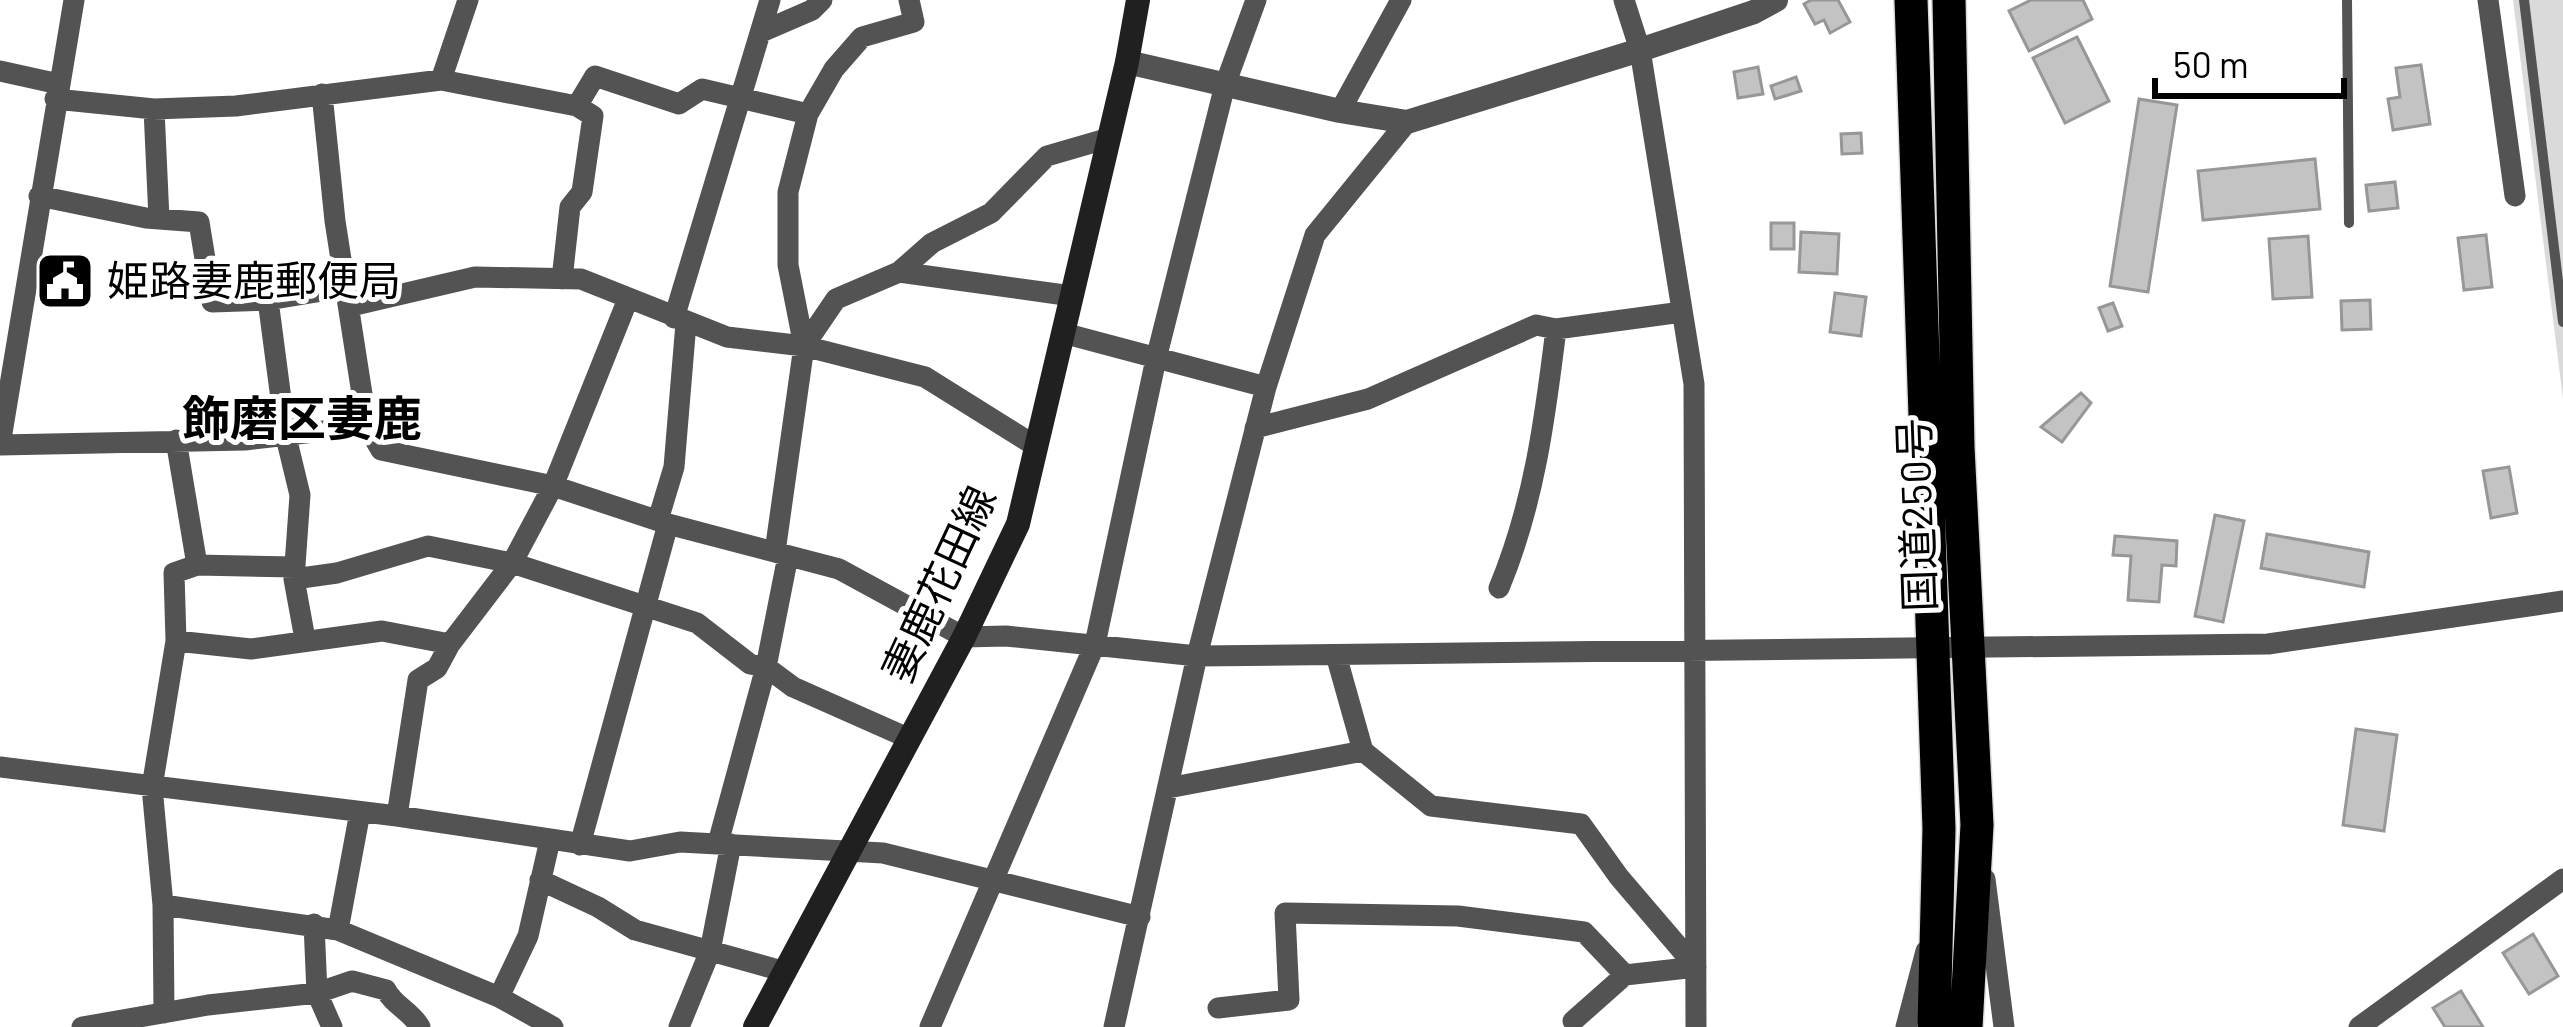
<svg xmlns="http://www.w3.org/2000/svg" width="2563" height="1027" font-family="Barlow,'Noto Sans JP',sans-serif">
<rect width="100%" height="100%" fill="#fff"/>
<path fill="#dadada" d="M2513,0H2563V399Z"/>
<path fill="#c3c3c3" stroke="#979797" stroke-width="3" d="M1811,0H1838L1850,22L1830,33L1824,20L1815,24L1804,4Z
M2031,0H2083L2092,19L2029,51L2009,11Z
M2077,37L2109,101L2065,123L2033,58Z
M2421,65L2430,124L2393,130L2388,99L2400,97L2396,68Z
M1758,67L1763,94L1738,98L1734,72Z
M1796,77L1801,91L1775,99L1771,86Z
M2139,99L2177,105L2148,292L2110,286Z
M1861,133L1862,153L1842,154L1841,134Z
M2315,159L2320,209L2203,220L2198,171Z
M2395,182L2398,208L2369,211L2366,185Z
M1771,223H1794V249H1771Z
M1801,232L1839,234L1837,274L1799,272Z
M2486,235L2492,287L2464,290L2458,238Z
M2308,236L2312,297L2273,299L2269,239Z
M1835,293L1866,297L1861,336L1830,332Z
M2370,300L2371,329L2342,330L2341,301Z
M2113,303L2122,326L2108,331L2099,308Z
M2081,393L2091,403L2062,442L2041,427Z
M2509,467L2517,513L2491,518L2483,471Z
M2215,515L2244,521L2223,622L2195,616Z
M2267,534L2369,552L2364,587L2261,568Z
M2115,536L2177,541L2176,566L2162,565L2159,602L2128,600L2131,556L2113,555Z
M2356,729L2397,735L2384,831L2343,825Z
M2533,934L2558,976L2529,994L2503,953Z
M2461,991L2483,1027H2445L2433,1008Z"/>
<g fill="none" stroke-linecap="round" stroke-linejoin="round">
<g stroke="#dbdbdb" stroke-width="36">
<path id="trunk" d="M1911,0L1939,829L1934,1027
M1949,0L1958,447L1977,825L1966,1027"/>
</g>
<path stroke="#535353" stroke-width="10" d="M2347,0L2349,223
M2524,0L2563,322"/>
<path stroke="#535353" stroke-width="21" d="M1624,0L1640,50L1694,384L1696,1027
M2488,0L2515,196
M761,32L812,10L822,0
M0,71L59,84
M441,80L577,106L593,116L582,192L570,207L562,279
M322,94L335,221L367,426L381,450L553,486L668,524L839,569L964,637L1006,636L1197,656L2268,644L2563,601
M55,99L154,109L236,106L441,80L468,0
M577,106L595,76L679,104L702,89L808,114
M154,109L159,219
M1340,111L1401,0
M39,196L146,218L199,222L212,302L268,300L347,287
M899,272L1072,296
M268,300L286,437L300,495L294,579L305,639
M351,306L475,277L581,279L727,337L804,346L925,377L1037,447
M674,318L770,0
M1063,333L1266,387
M804,346L836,299L899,272L932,243L991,213L1047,156L1109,138
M1255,428L1368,399L1536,325L1556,329L1682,312
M0,445L74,0
M0,445L245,440L367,426
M658,520L674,467L686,323
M775,552L804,346L788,265V192L808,114L834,69L862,37L914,22L909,0
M197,565L295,567
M294,579L337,573L428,546L512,563L697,623L750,664L766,667L793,687L908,738
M1499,588C1534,504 1545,419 1556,329
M176,641L251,649L382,631L450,644
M1336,655L1363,751L1431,806L1581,824L1619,877L1696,967
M0,767L397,816L630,851L680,842L883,853L1140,917
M1168,788L1363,751
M397,816L418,680L437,668L450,644L512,563L553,486L628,299
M718,843L766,667L788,556
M580,845L668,524
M1985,879L2004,1027
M540,880L598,907L635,930L786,972
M163,905L338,930L499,997L553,1027
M314,924L317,993L332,1027
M338,930L360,812
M499,997L528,936L550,840
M1218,1008L1289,1000L1285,913L1458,916L1584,932L1625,975
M164,1013L163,905L152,787L176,641L174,573L197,565L176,440
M1573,1021L1625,975L1696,967
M82,1027L208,1005L317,993L352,981L386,990C393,1005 411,1011 420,1027
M679,1027L710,951L731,844
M930,1027L1095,644L1156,359L1225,85L1256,0
M1114,1027L1197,656L1266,387L1315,235L1407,122
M1906,1027L1926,951
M2359,1027L2563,879"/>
<path stroke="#535353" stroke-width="24" d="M1127,62L1340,111L1407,122L1640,50L1754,12L1776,0"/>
<path stroke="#202020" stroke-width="24" d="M755,1027L964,637L1018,524L1127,62L1138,0"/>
<use href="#trunk" stroke="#000" stroke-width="33"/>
</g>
<defs>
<g id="civic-square" transform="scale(3)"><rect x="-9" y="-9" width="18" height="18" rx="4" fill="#000" stroke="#fff"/><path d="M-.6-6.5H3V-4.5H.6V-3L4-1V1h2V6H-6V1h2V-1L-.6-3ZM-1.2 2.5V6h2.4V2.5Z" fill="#fff"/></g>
</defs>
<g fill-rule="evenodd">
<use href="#civic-square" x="65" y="281"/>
</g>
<g text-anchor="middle" stroke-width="10" stroke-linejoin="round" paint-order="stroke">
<g font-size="42" fill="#000" stroke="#fff" text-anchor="start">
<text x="107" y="296">姫路妻鹿郵便局</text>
</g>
<g font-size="42" fill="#000" stroke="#fff">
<text transform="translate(1917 515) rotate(-92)" y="15">国道250号</text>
<text transform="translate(939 584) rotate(-65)" y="15">妻鹿花田線</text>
</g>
<g font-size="48" font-weight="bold" fill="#000" stroke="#fff">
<text x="302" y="436">飾磨区妻鹿</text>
</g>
</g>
<path d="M2155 78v18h189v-18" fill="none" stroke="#000000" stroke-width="6"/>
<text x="2173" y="78" font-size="36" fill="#000000" stroke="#ffffff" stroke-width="9" paint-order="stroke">50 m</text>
</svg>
